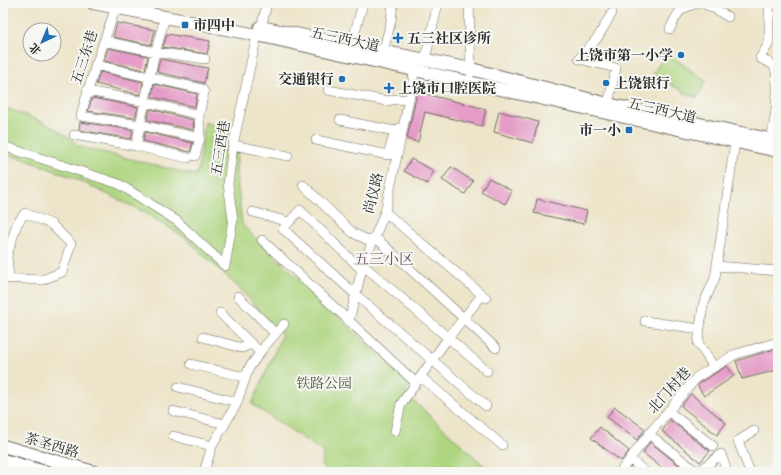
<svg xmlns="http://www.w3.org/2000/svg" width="781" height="475" font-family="'Sorts Mill Goudy','Noto Serif SC',serif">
<rect width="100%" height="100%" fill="#f6f6f2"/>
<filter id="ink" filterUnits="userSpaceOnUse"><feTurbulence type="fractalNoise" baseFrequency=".025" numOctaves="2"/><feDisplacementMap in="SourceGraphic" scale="8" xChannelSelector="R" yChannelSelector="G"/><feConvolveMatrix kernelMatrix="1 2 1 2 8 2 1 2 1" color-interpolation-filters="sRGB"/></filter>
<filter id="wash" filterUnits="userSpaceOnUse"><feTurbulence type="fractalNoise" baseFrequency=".012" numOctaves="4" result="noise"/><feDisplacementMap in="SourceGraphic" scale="16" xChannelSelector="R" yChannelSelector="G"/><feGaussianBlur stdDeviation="0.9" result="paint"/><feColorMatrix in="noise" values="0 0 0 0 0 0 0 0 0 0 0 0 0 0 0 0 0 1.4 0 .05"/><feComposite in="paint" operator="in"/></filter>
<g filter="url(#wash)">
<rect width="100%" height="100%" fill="#ede5c9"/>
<path fill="#aed580" stroke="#6c8056" d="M667,53L706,81L697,98L683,92L653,73Z
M3,107C26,115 63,128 78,146L195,175L198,170L205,122L229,131L228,149L238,152L236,170L242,224L250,233L410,384L405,393L491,472H327L322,466L323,452L252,404L282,335L238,287L184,237L144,212L74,178L21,158L3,154Z"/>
<g id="blocks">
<path fill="#e59cc8" d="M117,23L155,30L151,45L113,37Z
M167,34L210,41L207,54L163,47Z
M108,48L148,56L145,70L104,61Z
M160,59L208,68L204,83L157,72Z
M100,72L143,82L140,95L96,84Z
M154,84L197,94L195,107L152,97Z
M417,92L486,109L482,126L425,112L418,142L407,139Z
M92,98L138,107L135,118L88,111Z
M150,109L193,120L194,130L147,120Z
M499,111L538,122L533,143L494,132Z
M80,122L133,130L131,139L79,130Z
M145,132L193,143L190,152L143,141Z
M411,159L434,171L427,184L404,171Z
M451,167L473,181L465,194L442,180Z
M489,178L512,191L505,204L481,191Z
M537,199L587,211L584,224L534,213Z
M778,348V370L742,379L736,361Z
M727,366L734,376L704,396L698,386L701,382Z
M691,394L726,423L717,435L681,406Z
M615,407L645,429L637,440L607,417Z
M670,420L710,451L700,462L662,431Z
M600,427L629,451L621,461L591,438Z
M650,442L685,470L683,472H667L643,453Z"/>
</g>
</g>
<g filter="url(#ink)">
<use href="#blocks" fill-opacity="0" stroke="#6f6c62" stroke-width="1"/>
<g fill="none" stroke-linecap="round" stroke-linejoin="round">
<g stroke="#6f6c62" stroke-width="10">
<path id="minor" d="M469,3L471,73
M701,3L712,7L728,17
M261,28L267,3
M670,29C679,11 678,9 698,3
M104,41L156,52L205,59
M351,46L363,3
M383,52L391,21L393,3
M425,60L438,3
M95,65L202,89L204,92L199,115
M328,90L387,101L396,99L409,100
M87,91L146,102L199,115L200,138L140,125L81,116C90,79 103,44 116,7
M608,104L616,68L579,59L598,37L612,13
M340,120L395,131
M74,135L136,146L188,158
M316,140L388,155L395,131L403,126
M771,140C776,116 780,90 775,66L760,58L769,43V10L772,3
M233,145L288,156
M3,146L119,184L177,221L225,266
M136,146L153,61L165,17
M195,156L200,138
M303,185L353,233L372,242
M253,212L289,222
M385,212L486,298
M375,237L496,348
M262,240L416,383
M363,265L487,371
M225,266L233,219L228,184L233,145L257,35
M717,266L778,271
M362,270L300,210L283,229L356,295L486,406
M3,278L42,280L62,272L71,244L51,224L25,213L17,224L7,255L9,279
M238,296L275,333
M220,313L260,352
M349,321L363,265L385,212L413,81L414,69
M645,321L700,329
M203,337L242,348L251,344
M191,364L245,377
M714,367L698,343L703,305L715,278L735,142
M421,377L502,445
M178,387L237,402
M173,411L225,424
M668,411L713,446
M395,431L401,404L448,338L482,295
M649,434L697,472
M173,436L212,446
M630,459L645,472
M204,472L212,446L236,405L249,368L264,347L284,324
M620,472L649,434L697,377L736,354L778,342
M698,472L721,454L727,472
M750,472L738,441L754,431
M777,472H778"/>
</g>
<g stroke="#6f6c62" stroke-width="14">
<path id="major" d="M93,3L257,35L778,151
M260,27L471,69L608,104L778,141
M3,446L94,472
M3,460L45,472"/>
</g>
<use href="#minor" stroke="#fff" stroke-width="9"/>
<use href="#major" stroke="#fff" stroke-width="12"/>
</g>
</g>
<g fill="#1f6fb2" stroke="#f6f6f2" stroke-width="1.5">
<rect x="181" y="21" width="8" height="8" rx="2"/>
<path d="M396 32h4v4h4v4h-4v4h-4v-4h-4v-4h4z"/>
<circle cx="681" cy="55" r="4"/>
<circle cx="342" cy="79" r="4"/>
<circle cx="606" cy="83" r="4"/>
<path d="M387 82h4v4h4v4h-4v4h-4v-4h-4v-4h4z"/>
<rect x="625" y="126" width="8" height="8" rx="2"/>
</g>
<g text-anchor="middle" stroke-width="4" stroke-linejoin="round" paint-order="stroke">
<g font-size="14" font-weight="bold" fill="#2b2b2b" stroke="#f6f6f2" text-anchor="start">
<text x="193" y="30">市四中</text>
<text x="407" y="43">五三社区诊所</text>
<text x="673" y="60" text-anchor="end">上饶市第一小学</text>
<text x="334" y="84" text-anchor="end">交通银行</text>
<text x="614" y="88">上饶银行</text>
<text x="398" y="93">上饶市口腔医院</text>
<text x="621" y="135" text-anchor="end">市一小</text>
</g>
<g font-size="14" fill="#2b2b2b" stroke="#f6f6f2">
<text transform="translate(345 39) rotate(12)" y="5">五三西大道</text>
<text transform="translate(84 57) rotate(-72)" y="5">五三东巷</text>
<text transform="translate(662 110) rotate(13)" y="5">五三西大道</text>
<text transform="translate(220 148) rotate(-81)" y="5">五三西巷</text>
<text transform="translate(373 193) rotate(-76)" y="5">尚仪路</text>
<text transform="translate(669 390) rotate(-48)" y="5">北门村巷</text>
<text transform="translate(52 445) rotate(16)" y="5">茶圣西路</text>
</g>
<g font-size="14" fill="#4c5640" stroke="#f6f6f2">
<text x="324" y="388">铁路公园</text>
</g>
<g font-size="15" fill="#6c5362" stroke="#f6f6f2">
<text x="384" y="264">五三小区</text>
</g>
</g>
<rect width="781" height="475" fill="none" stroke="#f6f6f2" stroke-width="16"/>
<g transform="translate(42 42) rotate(224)"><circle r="19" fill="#f6f6f2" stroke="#a5a5a2"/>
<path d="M0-3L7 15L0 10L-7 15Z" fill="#1f6fb2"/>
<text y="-6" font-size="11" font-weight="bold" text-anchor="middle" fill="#2b2b2b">北</text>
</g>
</svg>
